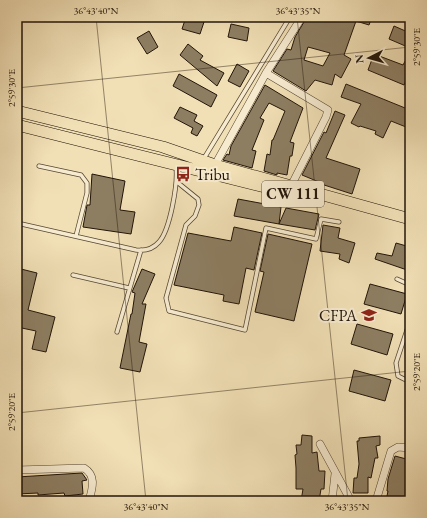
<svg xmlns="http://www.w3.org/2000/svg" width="427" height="518" font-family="'EB Garamond',serif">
<rect width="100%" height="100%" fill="#f1dfb5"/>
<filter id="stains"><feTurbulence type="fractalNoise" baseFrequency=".005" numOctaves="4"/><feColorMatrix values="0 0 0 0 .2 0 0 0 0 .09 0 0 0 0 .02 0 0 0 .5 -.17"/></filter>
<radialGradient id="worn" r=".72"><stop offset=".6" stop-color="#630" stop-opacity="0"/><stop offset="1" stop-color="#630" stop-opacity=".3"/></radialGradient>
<path fill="#8d7e62" stroke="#211408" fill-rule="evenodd" d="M186,17L204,22L200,34L182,29Z
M307,17H372L369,25L356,21L344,55L351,59L341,78L335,74L332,85L315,80L306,91L273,71L287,49L291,50L295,37ZM308,47L330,53L323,66L304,60Z
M231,24L249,28L247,41L228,37Z
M394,26L410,33V48L389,39Z
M149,31L158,47L147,54L137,38Z
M188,44L203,56L200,60L224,73L217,86L180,55Z
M410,52V70L404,85L368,70L374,54L403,65Z
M237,64L249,71L240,87L228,81Z
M179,74L217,95L211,107L173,86Z
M346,84L410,110V117L406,127L391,121L383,138L375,134L376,131L360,126L359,127L351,123L361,104L341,97Z
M265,85L303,108L290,142L294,143L292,156H290L287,175L277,173V175L264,171L267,154L270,155L272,140H273L285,111L269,103L260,118L264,120L252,150L256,151L252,168L223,160L227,154L229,155L231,146Z
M180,107L197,115L194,121L203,126L197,136L191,133L193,128L174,118Z
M335,111L345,115L326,158L360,169L352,194L318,183L319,182L302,175L324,132L326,133Z
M92,174L125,181L120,210L135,212L131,234L83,227L87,205H90Z
M238,199L281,207L279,224L234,216Z
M286,208L319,214L315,230L279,224Z
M323,225L340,228L338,238L355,243L349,263L339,259L340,254L320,251Z
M234,227L262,233L254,270L246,268L239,304L223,301L224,295L174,285L188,233L231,241Z
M268,234L312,244L294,321L255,312L264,272L260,271Z
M396,243L410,247V271L375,259L377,253L392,256Z
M17,268L37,273L28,310L55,317L46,352L32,349L36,331L17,327Z
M142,269L155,274L142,304H146L139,342L147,344L140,372L120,368L131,314H132L135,293L132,292Z
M370,284L407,294L401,314L364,304Z
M357,324L393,334L387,355L351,344Z
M354,370L391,380L385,401L349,391Z
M302,435L312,436V453L317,452L319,471H325L324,489H321L319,501H301L303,489H296V468L295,455L297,454L296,445H301Z
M380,436V445L376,446L378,458H375L371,478L368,477V493H353L354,478H357L359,464L357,441H359V438Z
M395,456L410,460L407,479H410V487L409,497H407L406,501H386L388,491H387L388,479Z
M82,473L87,480L82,481L83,494L65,496L64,493L38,495V493L17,494V477Z"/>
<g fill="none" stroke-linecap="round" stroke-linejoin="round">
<g stroke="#554733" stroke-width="5">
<path id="service" d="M203,160L290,17
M39,166L81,175L87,183V193L76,236
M177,182L198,199L199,205L195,216L186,225L166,298L169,311L245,330L266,228L316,239L321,219L339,222
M17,223L136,250C144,251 153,249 159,242C170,230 178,184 176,167
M73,275L129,288
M397,279L410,285
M410,321L396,363L398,376L408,381H410
M117,332L141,250"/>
</g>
<g stroke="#554733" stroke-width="8">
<path id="minor" d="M266,73L328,110L326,117L291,186
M215,165L266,73L302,17
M320,444L351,501
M17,470L84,468C97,476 92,489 89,501
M332,501L335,474
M376,501L391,451L398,447L410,448"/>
</g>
<g stroke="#211408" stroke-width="12">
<path id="primary" d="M17,111L163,147L215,165L410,219
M17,125L273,189"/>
</g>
<use href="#service" stroke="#f6eacf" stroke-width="3.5"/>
<use href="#minor" stroke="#f6eacf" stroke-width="7"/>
<use href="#primary" stroke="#f1dfb5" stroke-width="11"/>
</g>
<path fill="none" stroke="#211408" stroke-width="1" stroke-opacity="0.45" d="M96,17L146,501M297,17L348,501M17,88L410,47M17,413L410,371"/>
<defs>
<g id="bus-bare" transform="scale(1.2)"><path d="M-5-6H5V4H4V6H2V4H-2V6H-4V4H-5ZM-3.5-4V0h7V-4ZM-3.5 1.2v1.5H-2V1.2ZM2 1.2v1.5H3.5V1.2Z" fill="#8f2418" stroke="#f6eacf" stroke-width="2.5" paint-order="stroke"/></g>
<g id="university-bare" transform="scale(1.2)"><path d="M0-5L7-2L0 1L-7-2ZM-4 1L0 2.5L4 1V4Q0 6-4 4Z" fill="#8f2418" stroke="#f6eacf" stroke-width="2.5" paint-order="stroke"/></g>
</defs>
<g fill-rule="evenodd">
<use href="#bus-bare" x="183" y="174"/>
<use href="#university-bare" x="369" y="315"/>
</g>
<g text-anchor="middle" stroke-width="4" stroke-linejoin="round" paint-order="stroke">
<rect fill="#f6eacf" stroke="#615444" stroke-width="1" x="262" y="181" width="62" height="26" rx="3"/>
<g font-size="15" font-weight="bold" fill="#211408">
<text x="293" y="199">CW 111</text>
</g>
<g font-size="16" fill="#211408" stroke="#f6eacf" text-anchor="start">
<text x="195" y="180">Tribu</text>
<text x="357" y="321" text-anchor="end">CFPA</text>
</g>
</g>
<rect width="427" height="518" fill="none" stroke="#f1dfb5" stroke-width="44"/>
<g transform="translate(369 58) rotate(264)" stroke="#f6eacf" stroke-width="3" paint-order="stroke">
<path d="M0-3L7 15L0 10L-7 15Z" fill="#211408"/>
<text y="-6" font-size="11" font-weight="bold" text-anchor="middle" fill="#211408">N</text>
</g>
<rect x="22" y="22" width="383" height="474" fill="none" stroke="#211408" stroke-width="1.5"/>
<g font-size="10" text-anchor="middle" fill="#211408">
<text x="96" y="14">36°43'40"N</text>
<text x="298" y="14">36°43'35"N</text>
<text transform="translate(416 47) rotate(-90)" y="4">2°59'30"E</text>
<text transform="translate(11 88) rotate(-90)" y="4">2°59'30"E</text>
<text transform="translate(416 372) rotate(-90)" y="4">2°59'20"E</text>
<text transform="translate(11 412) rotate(-90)" y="4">2°59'20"E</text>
<text x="146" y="510">36°43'40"N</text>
<text x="347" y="510">36°43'35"N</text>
</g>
<rect width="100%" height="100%" filter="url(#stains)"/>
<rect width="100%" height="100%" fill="url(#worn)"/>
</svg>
